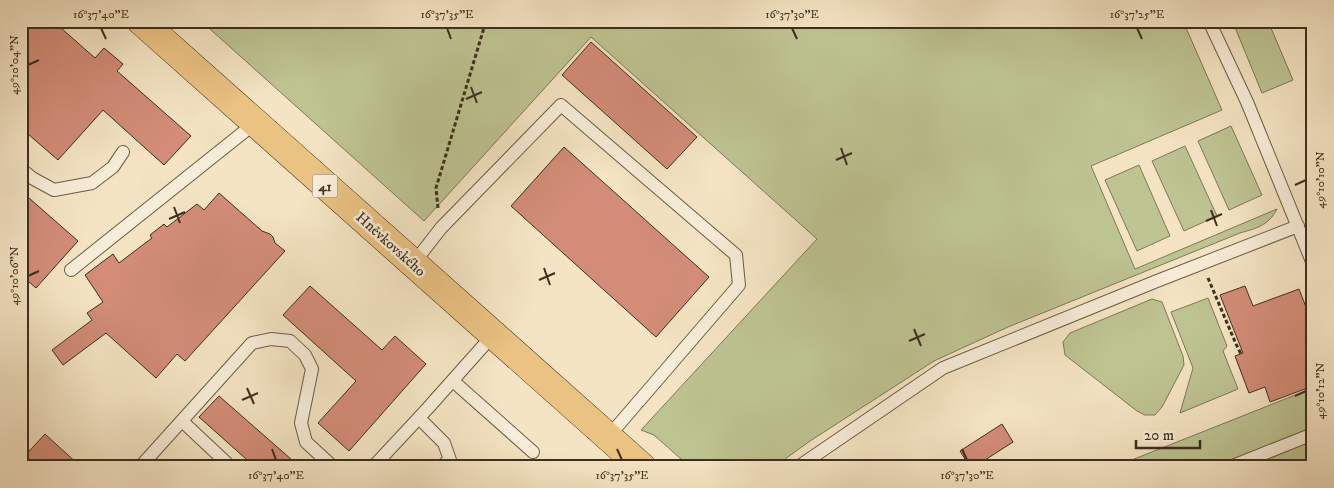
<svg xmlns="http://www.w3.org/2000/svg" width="1334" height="488" font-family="'IM FELL DW Pica',serif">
<rect width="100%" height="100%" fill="#f4e4c3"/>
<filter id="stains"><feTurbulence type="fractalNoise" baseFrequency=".004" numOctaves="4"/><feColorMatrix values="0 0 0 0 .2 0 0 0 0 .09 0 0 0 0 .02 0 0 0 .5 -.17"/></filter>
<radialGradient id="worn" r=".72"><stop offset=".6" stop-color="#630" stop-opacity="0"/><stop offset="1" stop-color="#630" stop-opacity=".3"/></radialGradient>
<path fill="#bec392" stroke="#7e7858" d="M201,21H1183L1222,110L1091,166L1135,269L1277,209C1268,226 1257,228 1240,233L1008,327L934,361L810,441L774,467H690L654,435L641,430L817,239L591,37L424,221Z
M1242,21H1268L1293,80L1262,93L1234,25Z
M1231,126L1262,195L1229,210L1198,141Z
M1185,146L1217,216L1184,231L1152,161Z
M1139,165L1170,236L1137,251L1105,180Z
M1208,298L1227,346L1223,351L1238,389L1180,413L1193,368L1171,312Z
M1152,299L1162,302L1183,356L1184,365L1162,407L1155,415H1145L1137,411L1065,355L1063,342L1070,333Z
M1313,388V467H1114Z"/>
<path fill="#d28c77" stroke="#3f2e1d" d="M21,21H53L95,58L104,48L123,64L117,71L191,136L164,165L103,110L58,160L21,128Z
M591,42L697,137L667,169L562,75Z
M564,147L709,277L656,337L511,206Z
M21,191L78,241L36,288L21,275Z
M219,193L262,231L270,234L273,237L275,243L285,251L185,361L177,354L156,378L106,333L63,365L52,350L92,320L87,313L103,302L85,275L113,254L119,263L152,238L150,235L164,224L167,227L197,204L204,210Z
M310,286L382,350L395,336L426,364L349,451L318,423L356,381L283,315Z
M1245,286L1253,306L1299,289L1313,325V386L1270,402L1265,387L1249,393L1235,356L1243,353L1220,295Z
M219,396L300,467H255L199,417Z
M1002,424L1013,442L974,467H970L960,451Z
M45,434L81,467H21V460Z"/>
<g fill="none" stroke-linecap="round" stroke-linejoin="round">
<g stroke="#6c5c46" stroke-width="14">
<path id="service" d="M1209,21L1247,102L1313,264
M21,169L32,178L54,190L92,183L113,167L123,152
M413,264L441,228L561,105L736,255L739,285L608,437
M71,270L255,123
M453,381L533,452
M419,418L444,443L450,460L440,467
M182,421L231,467
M140,467L252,343L271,339L290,341L305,355L312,369L301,423L306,442L333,467
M373,467L428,408L493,335
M798,467L943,368L1157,281L1298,226
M1230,467L1313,434"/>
</g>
<g stroke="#3f2e1d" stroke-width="29">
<path id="primary" d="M141,21L642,467"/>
</g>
<path stroke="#3f2e1d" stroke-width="3" stroke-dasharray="4 2.5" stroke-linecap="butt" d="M438,208L436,188L486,21
M1208,278L1236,344L1241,354"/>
<use href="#service" stroke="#f8edd8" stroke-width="12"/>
<use href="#primary" stroke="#eac282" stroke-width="28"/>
</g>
<path fill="none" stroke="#3f2e1d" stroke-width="2" d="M101,28L106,39M447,28L451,39M792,28L797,39M1137,28L1142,39M28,65L39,60M471,87L477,103M466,99L482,92M841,148L847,165M836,160L852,153M1295,185L1306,180M174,207L180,223M1211,210L1217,226M169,219L185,212M1206,221L1222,214M544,268L550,285M28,276L39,271M539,280L555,273M914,329L921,346M909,341L925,334M247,388L254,404M1295,396L1306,391M242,400L258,393M272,449L276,460M617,449L622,460M962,449L967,460"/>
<g text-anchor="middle" stroke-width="5" stroke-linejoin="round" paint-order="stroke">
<rect fill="#f8edd8" stroke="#766755" stroke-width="1" x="312.5" y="174.5" width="25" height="23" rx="4"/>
<g font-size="14" font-weight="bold" fill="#3f2e1d">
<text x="325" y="191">41</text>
</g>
<g font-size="15" fill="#3f2e1d" stroke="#f8edd8">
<text transform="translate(391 244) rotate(42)" y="5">Hněvkovského</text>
</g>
</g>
<rect width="1334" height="488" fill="none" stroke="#f4e4c3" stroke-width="55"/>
<path d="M1136 440v8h64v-8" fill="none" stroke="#3f2e1d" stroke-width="2.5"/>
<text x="1144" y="440" font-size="15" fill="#3f2e1d" stroke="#f8edd8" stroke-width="4" paint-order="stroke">20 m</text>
<rect x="28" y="28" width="1278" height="432" fill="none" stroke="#3f2e1d" stroke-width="2"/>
<g font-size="12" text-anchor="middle" fill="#3f2e1d">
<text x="101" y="18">16°37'40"E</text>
<text x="447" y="18">16°37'35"E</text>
<text x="792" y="18">16°37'30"E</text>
<text x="1137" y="18">16°37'25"E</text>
<text transform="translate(14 65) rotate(-90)" y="4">49°10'04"N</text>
<text transform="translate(1320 180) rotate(-90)" y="4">49°10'10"N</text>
<text transform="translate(14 276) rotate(-90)" y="4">49°10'06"N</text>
<text transform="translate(1320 391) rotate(-90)" y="4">49°10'12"N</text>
<text x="276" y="479">16°37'40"E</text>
<text x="622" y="479">16°37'35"E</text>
<text x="967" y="479">16°37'30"E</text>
</g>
<rect width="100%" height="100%" filter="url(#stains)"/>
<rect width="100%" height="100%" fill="url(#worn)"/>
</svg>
